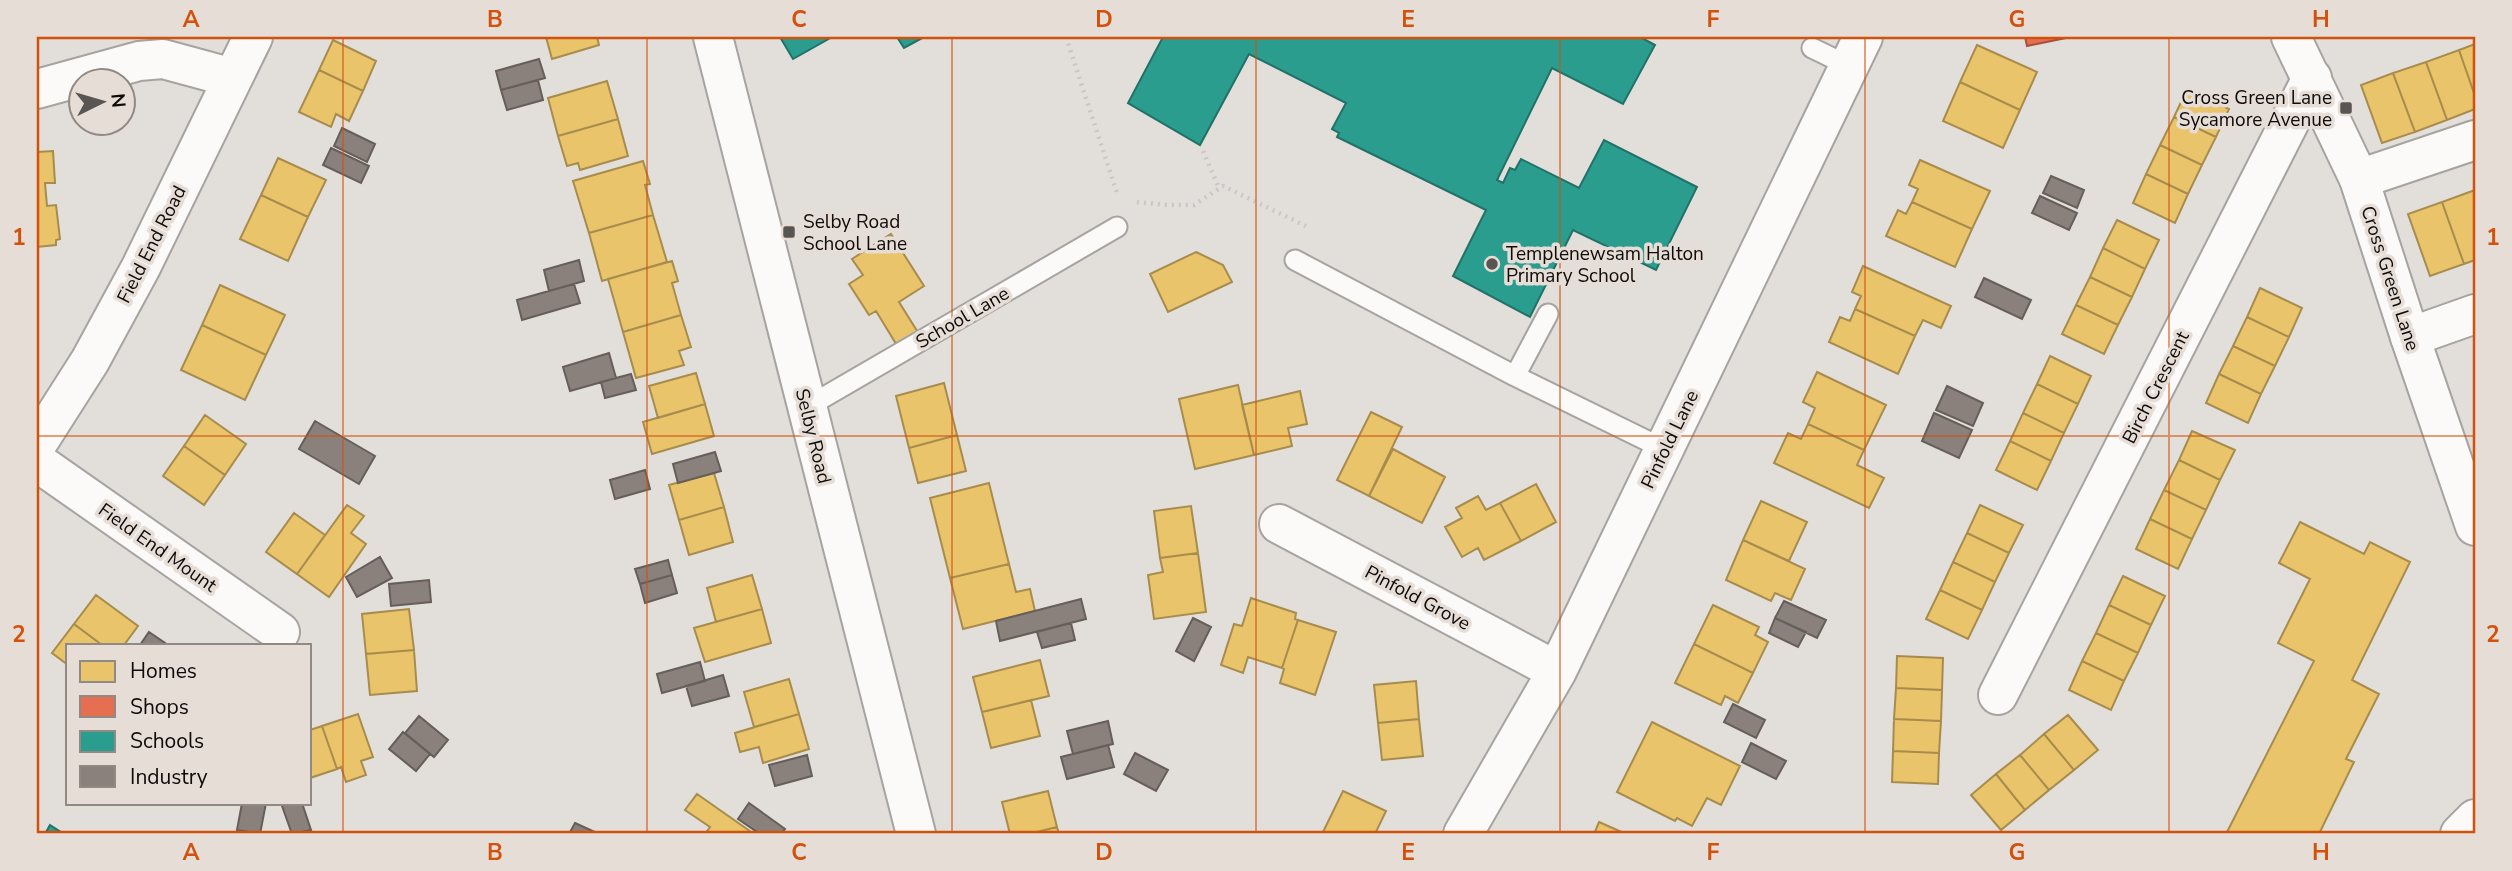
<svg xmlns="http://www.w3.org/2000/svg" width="2512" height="871" font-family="'Nunito Sans',sans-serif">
<rect width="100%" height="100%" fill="#e2deda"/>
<path fill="#e9c46a" stroke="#a78c4d" stroke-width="2" d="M546,37H597L599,45L552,59Z
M333,40L376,61L363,91L319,70Z
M2475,44V96L2459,50Z
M1977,45L2037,72L2020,110L1960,82Z
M2459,50L2475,96V109L2447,120L2426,62Z
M2426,62L2447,120L2415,132L2393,73Z
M319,70L363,91L349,121L336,114L331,127L299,112Z
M2393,73L2415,132L2382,143L2361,85Z
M607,81L618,119L558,136L548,98Z
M1960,82L2020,110L2003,148L1943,121Z
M2187,89L2229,109L2216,137L2174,117Z
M2174,117L2216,137L2202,165L2160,145Z
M618,119L628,156L580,170L578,163L567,166L558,136Z
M2160,145L2202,165L2188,194L2146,174Z
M53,151L55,183H45L47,206L56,205L60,239L56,240V245L37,247V152Z
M278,158L326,180L308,217L261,195Z
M1920,160L1990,191L1972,229L1912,202L1918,189L1909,185Z
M643,161L650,184L645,185L653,215L589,233L573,181Z
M2146,174L2188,194L2175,223L2133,203Z
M2475,190V260L2464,264L2442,202Z
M261,195L308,217L288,261L240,239Z
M1912,202L1972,229L1955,267L1886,236L1898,210L1906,214Z
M2442,202L2464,264L2430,276L2408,214Z
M653,215L667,262L602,281L589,233Z
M2117,220L2159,240L2145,269L2103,248Z
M891,234L924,286L899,302L919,334L898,347L876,311L869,315L849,284L863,275L852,259Z
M2103,248L2145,269L2132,297L2090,277Z
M1196,252L1223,265L1232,282L1168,312L1150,274Z
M672,261L678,281L672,283L681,315L623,332L608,279Z
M1863,266L1951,306L1941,328L1923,320L1915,336L1855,309L1861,296L1852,292Z
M2090,277L2132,297L2118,325L2076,305Z
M220,285L285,315L266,355L202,325Z
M2260,288L2302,308L2289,337L2247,317Z
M2076,305L2118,325L2104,354L2062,334Z
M1855,309L1915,336L1898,374L1829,342L1840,317L1850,321Z
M681,315L691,347L679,351L684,365L636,378L623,332Z
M2247,317L2289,337L2275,366L2233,346Z
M202,325L266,355L245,400L181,370Z
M2233,346L2275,366L2261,394L2219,374Z
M2050,356L2091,376L2078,404L2037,384Z
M1817,372L1886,405L1864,450L1808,424L1815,408L1803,402Z
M696,373L705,404L658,418L649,386Z
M2219,374L2261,394L2248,423L2206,403Z
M944,383L957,435L909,448L896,396Z
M2037,384L2078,404L2064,433L2023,413Z
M1238,385L1254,455L1195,469L1179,399Z
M1300,391L1307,424L1288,428L1292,446L1254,455L1242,405Z
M705,404L714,436L652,454L643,422Z
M1371,412L1402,427L1369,496L1337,480Z
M2023,413L2064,433L2051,461L2010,441Z
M205,415L246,444L225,475L184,446Z
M1808,424L1864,450L1857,465L1884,478L1869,508L1774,463L1788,433L1801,439Z
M2192,431L2235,450L2220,480L2179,460Z
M957,435L966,471L918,483L909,448Z
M2010,441L2051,461L2037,490L1996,470Z
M184,446L225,475L204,505L163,476Z
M1393,449L1445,477L1422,523L1369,496Z
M2179,460L2220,480L2206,510L2164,490Z
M714,473L724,507L679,520L669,485Z
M989,483L1009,564L950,578L930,498Z
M1536,484L1556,522L1521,541L1500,503Z
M2164,490L2206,510L2192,539L2150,519Z
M1478,496L1486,510L1500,503L1521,541L1484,560L1478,548L1462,557L1445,527L1462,518L1456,508Z
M1761,501L1807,522L1789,561L1743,540Z
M347,505L364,516L351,533L366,544L329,597L297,574Z
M1980,505L2023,525L2009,553L1967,533Z
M1191,506L1198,553L1160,558L1154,511Z
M724,507L733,542L689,555L679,520Z
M294,513L325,535L297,574L266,552Z
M2150,519L2192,539L2178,569L2136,549Z
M2300,522L2364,554L2370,542L2410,562L2352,680L2379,694L2346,759L2354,762L2319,834H2226L2314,661L2278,643L2310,579L2279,563Z
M1967,533L2009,553L1995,582L1953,562Z
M1743,540L1805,569L1791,600L1775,593L1771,601L1726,580Z
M1198,553L1206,612L1154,619L1148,575L1163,572L1160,558Z
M1953,562L1995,582L1982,610L1940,590Z
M1009,564L1016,592L1030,589L1035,611L963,629L950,578Z
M752,575L762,609L716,622L707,588Z
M2123,576L2165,596L2151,625L2109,605Z
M1940,590L1982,610L1968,639L1926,619Z
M96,595L138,626L124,645H102L74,624Z
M1251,598L1296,613L1295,619L1298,620L1282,668L1248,657L1243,673L1221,665L1234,624L1242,626Z
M1713,605L1759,627L1755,635L1768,642L1753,673L1694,644Z
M2109,605L2151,625L2138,653L2096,633Z
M409,609L414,650L366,654L362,614Z
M762,609L771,643L705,662L694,628Z
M1298,620L1336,632L1315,695L1280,683L1284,669L1282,668Z
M74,624L102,645H68V665L52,653Z
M2096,633L2138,653L2124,681L2082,661Z
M1694,644L1753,673L1738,703L1725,696L1721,705L1675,683Z
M414,650L417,691L370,695L366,654Z
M1897,656L1943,658L1942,690L1896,688Z
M1040,660L1049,696L982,712L973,677Z
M2082,661L2124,681L2111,710L2069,690Z
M789,679L799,714L754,727L744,692Z
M1416,681L1419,719L1378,723L1374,685Z
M1896,688L1942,690L1941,721L1894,719Z
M1031,700L1040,736L991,748L982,712Z
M358,714L373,757L361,761L366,775L346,782L341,767L337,769L322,726Z
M799,714L809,749L763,763L759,747L740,752L735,733Z
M2068,715L2098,750L2074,770L2044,734Z
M1419,719L1423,756L1382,760L1378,723Z
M1894,719L1941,721L1939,753L1893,751Z
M1652,722L1740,766L1721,805L1707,798L1692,826L1677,818L1675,821L1617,792Z
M322,726L337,769L310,778V730Z
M2044,734L2074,770L2049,790L2020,755Z
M1893,751L1939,753L1938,784L1892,782Z
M2020,755L2049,790L2025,810L1996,774Z
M1996,774L2025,810L2001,830L1971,795Z
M1048,791L1057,827L1029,834H1010L1002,802Z
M1343,791L1386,811L1375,834H1322Z
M697,794L754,834H705L710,827L685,810Z
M1599,822L1626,834H1594Z
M1057,827L1059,834H1029Z"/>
<path fill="#e76f51" stroke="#a6513b" stroke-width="2" d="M2025,37H2071L2027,46Z"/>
<path fill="#2a9d8f" stroke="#227167" stroke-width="2" d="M780,37H832L793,59Z
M897,37H924L904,48Z
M1163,37H1640L1655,45L1623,104L1552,68L1497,180L1503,183L1510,168L1515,170L1521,159L1579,188L1604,140L1697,187L1656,270L1573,230L1530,317L1453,276L1486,210L1337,137L1339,133L1332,129L1346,103L1249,54L1200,145L1128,103Z
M50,825L64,834H45Z"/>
<path fill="#8a817c" stroke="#655e5a" stroke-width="2" d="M539,59L545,78L501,90L496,71Z
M538,80L543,100L507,110L501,90Z
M342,128L375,144L367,162L334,146Z
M331,148L369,166L361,183L323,165Z
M2051,176L2084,190L2077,208L2043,193Z
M2040,196L2077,213L2069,230L2032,213Z
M579,260L584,281L549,291L544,270Z
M1984,278L2031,300L2022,319L1975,297Z
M574,284L580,303L522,320L517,300Z
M609,353L616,378L570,391L563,367Z
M631,374L636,390L605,398L601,382Z
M1947,386L1983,403L1973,426L1936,410Z
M1934,413L1972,430L1959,458L1922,441Z
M315,421L375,456L359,484L299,449Z
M715,452L721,471L678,483L673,464Z
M645,470L650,489L615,499L610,480Z
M380,557L392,578L357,597L346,577Z
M668,560L672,575L640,584L635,569Z
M672,575L677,593L645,603L640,584Z
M429,580L431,602L391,606L389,584Z
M1081,599L1086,619L1000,641L996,621Z
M1784,601L1826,620L1817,638L1775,618Z
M1193,618L1211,627L1194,661L1176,651Z
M1775,618L1806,632L1798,647L1769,633Z
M1071,623L1075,640L1042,648L1037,632Z
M149,632L165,643L163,645H140Z
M700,662L705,681L662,693L657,674Z
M723,675L729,696L692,706L686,686Z
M1733,704L1765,720L1756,738L1724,722Z
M419,716L448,740L434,757L405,733Z
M1108,721L1113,744L1073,754L1067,731Z
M403,732L430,754L416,771L389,749Z
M1751,743L1786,761L1776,779L1742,762Z
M1108,745L1114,767L1067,779L1061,757Z
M1135,753L1168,770L1156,791L1124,774Z
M807,755L812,776L775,786L769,765Z
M242,803H266L260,834L237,830Z
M281,803H302L311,830L292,834Z
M749,803L785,829L781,834H760L738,819Z
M575,823L599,834H569Z"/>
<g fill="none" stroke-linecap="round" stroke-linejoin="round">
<g stroke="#a6a3a0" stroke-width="23">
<path id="service" d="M1812,48L1849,66
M1295,260L1515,376L1664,449
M1515,376L1548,314
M807,407L1117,227"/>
</g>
<g stroke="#a6a3a0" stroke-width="42">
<path id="minor" d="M37,89L139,61L163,59L233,78
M2359,179L2475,140
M2410,337L2475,314
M37,444L90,361L141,267L253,37
M37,462L280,632
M1279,524L1557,671
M1998,695L2312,78
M1463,834L1557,671L1863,37
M2460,834L2475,819"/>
</g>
<g stroke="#a6a3a0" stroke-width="42">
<path id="tertiary" d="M2291,37L2359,179L2410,337L2475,526"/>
</g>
<g stroke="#a6a3a0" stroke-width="42">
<path id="secondary" d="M713,37L916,834"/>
</g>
<path stroke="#c9c8c6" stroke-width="4.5" stroke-dasharray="2 5" stroke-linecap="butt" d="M1066,37L1118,196
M1203,151L1219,188
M1137,202L1167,205H1194L1223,186L1310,228"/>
<use href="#service" stroke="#fbfaf9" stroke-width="19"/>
<use href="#minor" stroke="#fbfaf9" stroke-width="38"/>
<use href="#tertiary" stroke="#fbfaf9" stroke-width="38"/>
<use href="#secondary" stroke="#fbfaf9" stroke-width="38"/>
</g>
<path fill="none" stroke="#d2510c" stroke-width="2" stroke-opacity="0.55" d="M343,37V834M647,37V834M952,37V834M1256,37V834M1560,37V834M1865,37V834M2169,37V834M37,436H2475"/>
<g fill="#585552" stroke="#e6ddd6" stroke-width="2.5">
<rect x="2339" y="101" width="14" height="14" rx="3.5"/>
<rect x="782" y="225" width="14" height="14" rx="3.5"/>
<circle cx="1492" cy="264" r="7"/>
</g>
<g text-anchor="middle" stroke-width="7" stroke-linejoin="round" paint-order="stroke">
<g font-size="19" fill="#0e0b09" stroke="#e6ddd6" text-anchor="start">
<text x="2332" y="104" text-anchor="end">Cross Green Lane<tspan x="2332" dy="22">Sycamore Avenue</tspan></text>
<text x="803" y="228">Selby Road<tspan x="803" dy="22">School Lane</tspan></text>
<text x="1506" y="260">Templenewsam Halton<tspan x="1506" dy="22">Primary School</tspan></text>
</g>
<g font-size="19" fill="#0e0b09" stroke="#e6ddd6">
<text transform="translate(151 244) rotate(-63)" y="7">Field End Road</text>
<text transform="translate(2391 278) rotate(72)" y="7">Cross Green Lane</text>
<text transform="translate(962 317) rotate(-30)" y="7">School Lane</text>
<text transform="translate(2155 387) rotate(-63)" y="7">Birch Crescent</text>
<text transform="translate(814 436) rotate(76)" y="7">Selby Road</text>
<text transform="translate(1669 439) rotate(-64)" y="7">Pinfold Lane</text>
<text transform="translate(158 547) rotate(35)" y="7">Field End Mount</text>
<text transform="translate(1418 597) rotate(28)" y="7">Pinfold Grove</text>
</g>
</g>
<rect width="2512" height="871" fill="none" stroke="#e6ddd6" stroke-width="77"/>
<rect x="66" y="644" width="245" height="161" fill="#e6ddd6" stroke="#908984" stroke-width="2"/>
<rect x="80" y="661" width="35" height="21" fill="#e9c46a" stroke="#908984" stroke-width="2"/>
<text x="130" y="678" font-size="21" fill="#0e0b09">Homes</text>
<rect x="80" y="696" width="35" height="21" fill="#e76f51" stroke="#908984" stroke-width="2"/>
<text x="130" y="714" font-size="21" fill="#0e0b09">Shops</text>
<rect x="80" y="731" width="35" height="21" fill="#2a9d8f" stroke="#908984" stroke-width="2"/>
<text x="130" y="748" font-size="21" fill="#0e0b09">Schools</text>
<rect x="80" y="766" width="35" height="21" fill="#8a817c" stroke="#908984" stroke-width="2"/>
<text x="130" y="784" font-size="21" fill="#0e0b09">Industry</text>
<g transform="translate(102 102) rotate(85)"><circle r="33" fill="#e6ddd6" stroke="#908984" stroke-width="2"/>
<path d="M0-5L12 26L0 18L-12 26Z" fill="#585552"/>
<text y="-10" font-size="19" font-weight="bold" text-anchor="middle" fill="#0e0b09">N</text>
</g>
<rect x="38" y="38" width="2436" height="794" fill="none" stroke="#d2510c" stroke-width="2.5"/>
<g font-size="23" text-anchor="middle" font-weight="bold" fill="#d2510c">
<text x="191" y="27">A</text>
<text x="495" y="27">B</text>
<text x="799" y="27">C</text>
<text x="1104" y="27">D</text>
<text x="1408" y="27">E</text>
<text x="1713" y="27">F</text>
<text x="2017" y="27">G</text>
<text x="2321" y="27">H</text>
<text x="19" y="245">1</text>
<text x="2493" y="245">1</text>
<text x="19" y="642">2</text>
<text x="2493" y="642">2</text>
<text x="191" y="860">A</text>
<text x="495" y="860">B</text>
<text x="799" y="860">C</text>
<text x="1104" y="860">D</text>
<text x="1408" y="860">E</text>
<text x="1713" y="860">F</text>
<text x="2017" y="860">G</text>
<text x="2321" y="860">H</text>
</g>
</svg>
